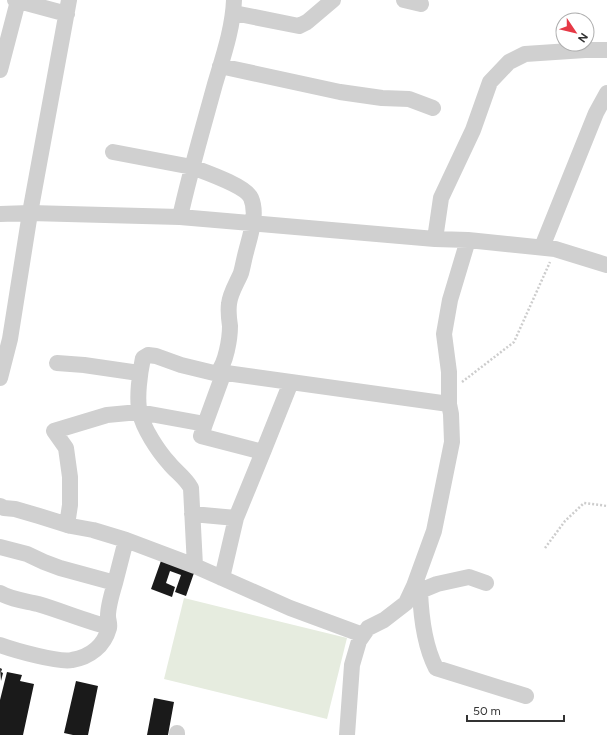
<svg xmlns="http://www.w3.org/2000/svg" width="607" height="735" font-family="Figtree,sans-serif">
<rect width="100%" height="100%" fill="#fff"/>
<path fill="#e6ecdf" d="M184,598L347,638L327,719L164,679Z"/>
<path fill="#1a1a1a" d="M162,558L195,570L186,596L175,592L181,575L170,571L166,583L175,587L172,597L151,589Z
M0,668L2,669L1,672L3,673L1,681Z
M7,672L22,675L20,681L34,684L23,735H0V700Z
M76,681L98,686L88,735H73L64,733Z
M154,698L174,702L168,735H147Z"/>
<g fill="none" stroke-linecap="round" stroke-linejoin="round">
<path stroke="#cdcdcd" stroke-width="2.5" stroke-dasharray="2 2" stroke-linecap="butt" d="M462,382L514,342L550,262
M545,548L565,521L584,503L607,506"/>
<path stroke="#d0d0d0" stroke-width="16" d="M15,0L67,14
M404,0L421,4
M234,13L299,26L307,22L333,0
M220,66L340,92L382,98L409,99L433,108
M0,70L18,1
M113,152L192,167C205,172 246,186 251,198C258,214 250,236 246,252C244,259 243,266 241,273C237,283 230,293 229,304C228,311 229,319 230,326C230,338 226,364 217,373H214L181,365L156,356L148,355L143,358C140,372 136,399 140,413C143,428 158,451 169,463C176,472 185,477 191,488L195,566
M0,214L30,213L180,217L435,239L468,240L555,249L607,265
M180,217C190,172 203,128 215,84C223,57 233,28 234,0
M435,239L441,198L473,130L490,82L509,62L525,54L585,50H607
M542,247L596,113L607,93
M57,363L84,365L139,373
M219,372L449,404
M0,378L10,339L30,213L69,0
M205,424L201,436L263,452L291,382
M0,506L4,508L15,509L39,516L71,526L93,530L126,540L195,566L290,608L363,635
M192,514L236,518L222,578
M236,518L263,452
M67,525L70,505V477L66,448L54,431L107,415L139,412L205,424L224,372
M0,547L27,554L44,562L60,568L115,583C112,593 108,606 108,616C108,620 110,624 109,628C104,646 90,657 72,660C59,663 14,650 0,645
M115,583L126,540
M414,586L420,591C421,616 424,645 436,668L526,696
M420,591L437,584L469,577L486,583
M0,593C12,600 26,601 38,604C62,611 85,621 109,627
M177,733V735
M347,735L352,665L359,641L368,628L384,620L406,603L414,586L434,531L452,442L451,414L449,404V372L444,334L450,300L468,240"/>
</g>
<g transform="translate(575 32) rotate(125)"><circle r="19" fill="#ffffff" stroke="#adadad"/>
<path d="M0-3L7 15L0 10L-7 15Z" fill="#e63946"/>
<text y="-6" font-size="11" font-weight="bold" text-anchor="middle" fill="#333333">N</text>
</g>
<path d="M467 715v6h97v-6" fill="none" stroke="#333333" stroke-width="2"/>
<text x="473" y="715" font-size="12" fill="#333333" stroke="#ffffff" stroke-width="3" paint-order="stroke">50 m</text>
</svg>
